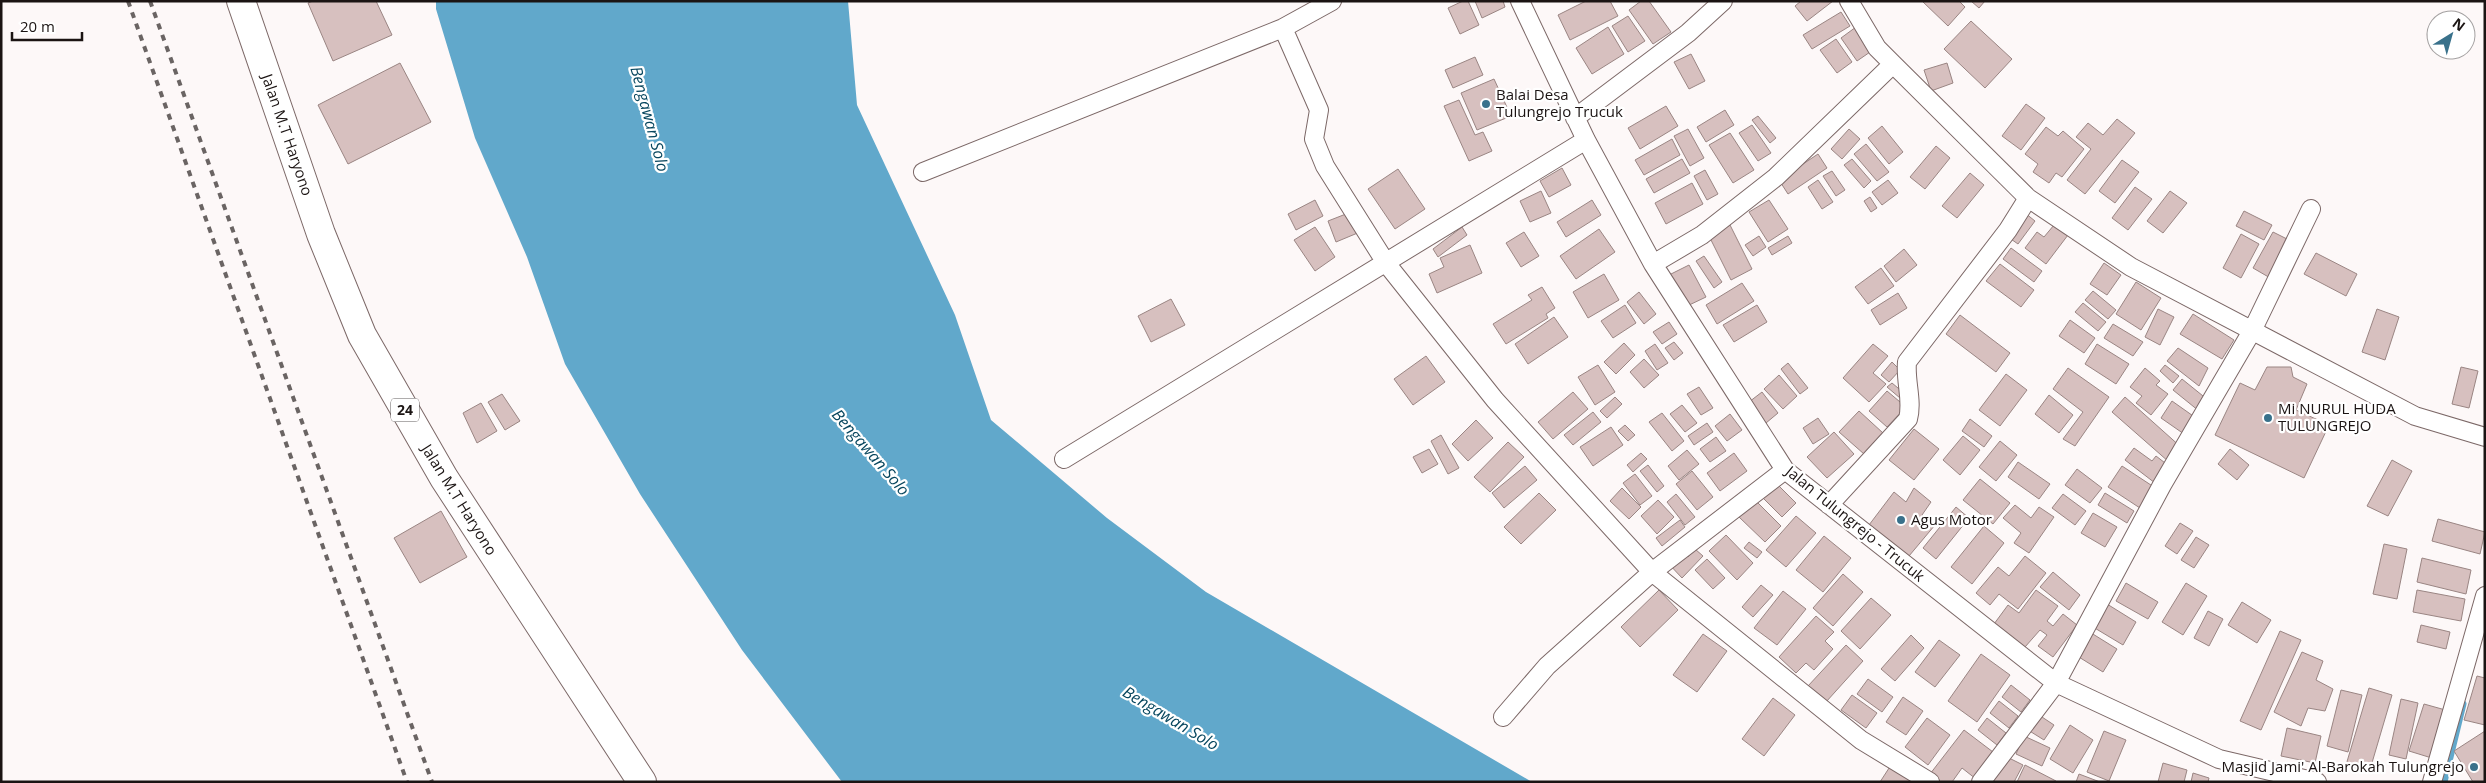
<svg xmlns="http://www.w3.org/2000/svg" width="2486" height="783" font-family="'Open Sans',sans-serif">
<rect width="100%" height="100%" fill="#fdf8f8"/>
<path fill="#61a8cb" d="M436,1H848L857,105L955,315L991,420L1107,518L1206,592L1532,782H842L742,650L640,494L565,364L527,257L475,138L436,9Z"/>
<g fill="none" stroke-linecap="round" stroke-linejoin="round">
<path stroke="#61a8cb" stroke-width="7" d="M2444,782L2463,704"/>
</g>
<path fill="#d7c0bf" stroke="#9a8583" d="M313,1H376L392,35L333,61L308,3Z
M1463,1H1468L1479,25L1460,34L1448,8Z
M1475,1H1503L1505,7L1482,18Z
M1586,1H1610L1618,16L1570,40L1558,15Z
M1641,1H1649L1671,32L1653,44L1629,10Z
M1801,1H1833L1807,21L1795,6Z
M1922,1H1959L1965,7L1948,26Z
M1971,1H1985L1979,8Z
M1841,12L1850,26L1812,49L1803,35Z
M1628,16L1645,41L1628,52L1612,26Z
M1971,21L2012,59L1985,88L1944,49Z
M1608,27L1624,54L1592,74L1576,48Z
M1856,27L1873,50L1857,61L1841,38Z
M1836,39L1852,62L1837,73L1820,50Z
M1691,54L1705,81L1689,89L1674,62Z
M1475,57L1483,75L1453,88L1445,70Z
M400,63L431,122L348,164L318,105Z
M1947,63L1953,83L1931,91L1924,70Z
M1494,79L1511,116L1477,130L1461,93Z
M1459,100L1475,135L1483,132L1492,151L1469,161L1444,106Z
M2026,104L2045,118L2021,150L2002,136Z
M1666,106L1678,126L1640,149L1628,128Z
M1725,110L1734,125L1706,142L1697,127Z
M1758,116L1776,138L1770,143L1752,120Z
M2117,119L2135,133L2085,194L2067,180L2091,149L2076,137L2088,123L2103,135Z
M1752,125L1771,153L1758,161L1739,133Z
M1882,126L1903,152L1889,164L1868,138Z
M2046,127L2058,136L2063,131L2084,149L2062,177L2056,173L2049,183L2033,172L2038,164L2025,154Z
M1688,129L1704,158L1690,166L1674,136Z
M1849,129L1860,139L1842,159L1831,149Z
M1730,133L1754,170L1733,183L1709,145Z
M1672,139L1680,155L1644,175L1635,160Z
M1866,144L1889,172L1877,181L1854,154Z
M1936,146L1950,158L1925,189L1910,177Z
M1818,154L1827,168L1788,194L1779,180Z
M1682,159L1690,173L1654,193L1646,179Z
M1852,159L1871,181L1864,188L1844,165Z
M2122,160L2139,172L2115,203L2099,191Z
M1562,168L1571,185L1549,197L1540,181Z
M1398,169L1425,209L1395,229L1368,189Z
M1705,170L1718,194L1707,200L1694,176Z
M1832,171L1845,190L1836,196L1823,176Z
M1970,173L1984,185L1957,218L1942,206Z
M1818,180L1833,202L1822,209L1808,187Z
M1888,180L1898,193L1882,205L1872,192Z
M1692,183L1703,204L1666,224L1655,203Z
M2135,187L2152,199L2128,230L2112,218Z
M1541,191L1551,213L1530,222L1520,201Z
M2170,191L2187,203L2163,233L2147,221Z
M1870,197L1877,208L1871,212L1864,201Z
M1315,200L1323,216L1296,230L1288,214Z
M1592,200L1601,215L1566,237L1557,222Z
M1769,200L1788,229L1768,242L1749,212Z
M2244,211L2272,225L2264,240L2236,226Z
M1351,212L1360,232L1336,242L1328,221Z
M2025,213L2035,221L2018,244L2008,237Z
M1730,225L1752,269L1731,280L1709,236Z
M2054,225L2068,235L2046,264L2025,248L2037,232L2044,237Z
M1315,227L1335,257L1315,271L1294,240Z
M1462,227L1467,235L1438,257L1433,249Z
M1599,229L1615,252L1576,279L1560,256Z
M1524,232L1539,256L1521,267L1506,243Z
M2273,232L2293,242L2272,279L2253,268Z
M2241,234L2259,244L2241,278L2223,268Z
M1759,236L1766,247L1753,256L1745,245Z
M1788,236L1792,243L1772,255L1768,248Z
M1470,245L1482,273L1437,293L1429,274L1444,267L1440,258Z
M2011,248L2042,271L2034,282L2003,259Z
M1904,249L1917,265L1896,282L1884,266Z
M2316,253L2357,274L2346,296L2304,274Z
M1704,256L1722,282L1714,288L1696,261Z
M2104,263L2121,275L2107,295L2090,284Z
M2000,264L2034,290L2021,307L1986,281Z
M1689,265L1706,297L1685,307L1669,275Z
M1881,268L1894,286L1868,304L1855,287Z
M1604,274L1619,300L1588,318L1573,292Z
M2136,282L2161,298L2141,330L2116,314Z
M1742,283L1754,301L1717,324L1706,305Z
M1542,287L1555,308L1546,314L1548,318L1506,344L1493,324L1532,300L1528,295Z
M2093,291L2116,310L2108,319L2085,300Z
M1639,292L1656,314L1644,324L1627,302Z
M1898,293L1907,308L1880,325L1871,310Z
M1171,299L1185,325L1151,342L1138,316Z
M2083,303L2106,322L2098,331L2075,312Z
M1625,305L1636,323L1613,338L1601,321Z
M1757,305L1767,322L1734,342L1723,325Z
M2158,309L2174,317L2160,345L2145,337Z
M2377,309L2399,317L2385,360L2362,352Z
M2193,314L2234,340L2222,359L2180,334Z
M1960,315L2010,353L1996,372L1946,334Z
M1554,317L1568,337L1528,364L1515,344Z
M2070,320L2095,338L2084,353L2059,336Z
M1669,322L1677,334L1662,344L1653,332Z
M2113,324L2143,342L2133,356L2104,338Z
M1674,342L1683,353L1674,360L1665,348Z
M1624,343L1635,355L1616,374L1604,362Z
M1655,344L1668,363L1657,370L1645,351Z
M1873,344L1888,356L1873,373L1886,384L1869,402L1843,378Z
M2097,344L2129,364L2116,384L2085,364Z
M2178,348L2208,368L2199,386L2167,361Z
M1426,356L1445,382L1413,405L1394,379Z
M1644,359L1659,375L1644,388L1630,372Z
M1892,362L1900,370L1889,382L1881,375Z
M1788,363L1808,388L1800,394L1781,369Z
M1598,365L1615,392L1595,405L1578,377Z
M2165,365L2179,376L2173,383L2160,371Z
M2267,367H2291L2293,377L2307,384L2296,410L2329,425L2304,478L2215,435L2240,383L2255,390Z
M2461,367L2478,371L2469,408L2452,404Z
M2068,368L2109,397L2075,446L2063,439L2083,412L2053,389Z
M2145,368L2160,381L2156,385L2168,394L2151,415L2136,403L2142,396L2130,387Z
M2006,374L2027,390L2000,426L1979,410Z
M1779,375L1797,396L1783,409L1764,389Z
M2182,379L2208,400L2199,411L2173,390Z
M1892,383L1904,393L1900,398L1887,387Z
M1699,387L1713,408L1701,415L1687,394Z
M1887,391L1906,407L1887,427L1869,411Z
M1573,392L1588,409L1553,439L1538,422Z
M1762,392L1778,413L1766,423L1749,402Z
M502,394L520,421L505,430L488,402Z
M2049,395L2073,415L2059,433L2035,414Z
M1615,397L1622,404L1607,418L1600,411Z
M2125,397L2182,448L2169,462L2112,412Z
M2172,401L2196,418L2184,434L2161,418Z
M481,403L497,431L477,443L463,413Z
M1682,405L1697,423L1685,432L1670,414Z
M1859,411L1883,433L1864,454L1839,432Z
M1593,412L1601,422L1573,445L1564,435Z
M1662,413L1684,441L1672,451L1649,422Z
M1730,414L1742,430L1727,441L1715,426Z
M1818,418L1829,434L1813,444L1803,428Z
M1970,419L1992,436L1984,447L1962,431Z
M1476,420L1493,438L1468,461L1452,444Z
M1707,423L1713,432L1694,445L1688,436Z
M1625,425L1635,435L1628,441L1618,431Z
M1611,427L1623,445L1593,466L1580,447Z
M1914,429L1939,449L1914,480L1889,460Z
M1834,432L1854,454L1827,478L1807,457Z
M1441,435L1459,468L1448,474L1431,441Z
M1963,436L1980,450L1960,475L1943,460Z
M1716,437L1726,451L1710,462L1700,449Z
M2000,441L2017,455L1996,481L1979,467Z
M1508,442L1524,457L1490,492L1474,477Z
M2134,448L2152,461L2156,456L2169,466L2155,483L2125,460Z
M1429,449L1438,464L1422,473L1413,457Z
M2230,449L2249,465L2237,480L2218,464Z
M1687,450L1699,464L1679,480L1668,466Z
M1641,453L1647,459L1633,472L1627,465Z
M1734,453L1747,471L1720,491L1707,473Z
M2392,460L2412,471L2388,516L2367,506Z
M2018,462L2050,484L2039,499L2008,477Z
M1648,465L1664,486L1657,492L1640,471Z
M1525,466L1537,480L1504,508L1492,493Z
M2122,466L2157,489L2143,510L2108,487Z
M2077,469L2102,488L2090,503L2065,485Z
M1692,471L1713,497L1697,510L1676,484Z
M1635,474L1652,496L1640,505L1623,483Z
M1980,479L2010,503L1993,524L1963,500Z
M1776,483L1796,503L1782,517L1762,497Z
M1622,488L1641,507L1629,519L1610,501Z
M1914,488L1931,502L1922,515L1935,525L1909,556L1869,525L1894,492L1906,502Z
M1539,493L1556,510L1521,544L1504,527Z
M2105,493L2134,511L2127,523L2098,505Z
M1676,494L1695,517L1685,525L1667,502Z
M2063,494L2086,511L2075,525L2052,508Z
M1658,500L1674,517L1657,534L1641,516Z
M1755,500L1781,526L1765,542L1739,517Z
M2015,505L2031,518L2039,507L2054,517L2029,553L2014,543L2021,533L2003,518Z
M1956,507L1969,518L1936,559L1923,548Z
M441,511L467,557L420,583L394,538Z
M2093,513L2117,527L2105,547L2081,533Z
M1796,516L1816,533L1786,567L1766,550Z
M2438,519L2485,532L2480,554L2432,541Z
M1680,520L1685,527L1662,546L1656,538Z
M2180,523L2193,531L2177,554L2165,546Z
M1984,526L2004,543L1972,584L1951,567Z
M1726,535L1753,563L1737,580L1709,551Z
M1824,536L1851,558L1823,592L1796,570Z
M2196,537L2209,545L2194,568L2181,560Z
M1749,542L1762,552L1757,558L1744,548Z
M2384,544L2407,549L2397,599L2373,594Z
M1695,549L1703,556L1682,578L1668,563L1682,551L1688,557Z
M2025,556L2046,573L2018,609L1999,594L1990,605L1976,593L1998,567L2009,576Z
M2422,558L2471,570L2466,594L2417,582Z
M1707,559L1725,578L1713,589L1695,570Z
M2053,572L2080,595L2069,610L2040,587Z
M1843,574L1863,592L1833,626L1813,608Z
M2126,583L2158,602L2148,619L2116,601Z
M2186,583L2207,596L2183,635L2162,622Z
M1761,585L1773,595L1753,617L1742,607Z
M1659,590L1678,610L1640,647L1621,627Z
M2036,590L2058,606L2047,621L2053,626L2063,614L2077,625L2053,657L2038,646L2047,635L2040,630L2025,647L1994,624L2008,605L2019,613Z
M2417,590L2465,599L2461,621L2413,612Z
M1783,591L1806,609L1777,645L1754,628Z
M1871,598L1891,615L1860,649L1841,631Z
M2242,602L2271,620L2257,643L2228,625Z
M2107,604L2136,622L2123,645L2093,627Z
M2208,611L2223,619L2209,646L2194,638Z
M1816,616L1834,632L1825,641L1833,649L1814,670L1806,663L1796,673L1779,657Z
M2421,625L2450,632L2446,649L2417,642Z
M2088,631L2117,649L2103,672L2074,654Z
M2280,631L2301,640L2261,730L2240,721Z
M1703,634L1727,651L1697,692L1673,675Z
M1911,635L1924,648L1895,681L1881,669Z
M1939,640L1960,655L1935,687L1915,672Z
M1846,645L1863,661L1826,702L1808,686Z
M2302,652L2323,661L2316,680L2333,689L2325,711L2308,708L2301,726L2274,712Z
M1981,654L2010,675L1977,722L1948,701Z
M2477,676L2485,678V725L2464,720Z
M1868,679L1893,697L1882,712L1857,694Z
M2011,685L2030,700L2021,712L2002,697Z
M2369,688L2392,695L2369,773L2346,765Z
M2341,690L2362,695L2348,752L2327,746Z
M1852,695L1877,713L1866,728L1841,710Z
M1903,697L1923,711L1906,735L1886,722Z
M1773,698L1795,715L1764,756L1742,739Z
M2401,699L2418,703L2406,759L2389,755Z
M1999,701L2018,716L2009,728L1990,713Z
M2424,704L2449,711L2435,759L2409,751Z
M2039,715L2054,725L2044,740L2028,730Z
M1927,718L1950,735L1928,765L1905,747Z
M1987,718L2006,733L1997,745L1978,730Z
M2070,725L2093,740L2073,773L2050,759Z
M2287,728L2321,736L2315,763L2281,756Z
M1964,730L1993,752L1976,779L1962,768L1952,782H1940L1930,774Z
M2104,731L2126,740L2109,781L2087,772Z
M2485,731V782H2473L2454,751Z
M2024,736L2050,748L2042,766L2016,754Z
M2005,756L2023,765L2014,782H1993Z
M2163,763L2187,770L2184,782H2158Z
M1891,765L1916,782H1880Z
M2025,765L2056,781V782H2017Z
M2193,773L2209,778L2208,782H2191Z
M2079,774L2100,782H2076Z"/>
<g fill="none" stroke-linecap="round" stroke-linejoin="round">
<g stroke="#7c6867" stroke-width="20">
<path id="street" d="M1520,1L1586,140L1653,264L1785,470L2056,683L2219,759L2317,782
M1849,1L1877,48L1893,64L2028,198L2131,267L2415,416L2485,437
M1283,28L1319,110L1314,139L1325,166L1386,263L1495,400L1652,572L1861,740L1930,782
M1575,118L1688,33L1723,1
M923,172L1283,28L1332,1
M1653,264L1702,235L1776,177L1893,64
M1064,459L1586,140
M1829,505L1908,419C1913,401 1905,381 1907,362L2008,230L2028,198
M1503,717L1547,666L1652,572L1785,470
M1981,782L2056,683L2162,485L2252,331L2311,209
M2432,782L2485,596"/>
</g>
<g stroke="#7c6867" stroke-width="30">
<path id="highway" d="M241,1L321,234L362,335L444,478L642,782"/>
</g>
<use href="#street" stroke="#fff" stroke-width="18"/>
<use href="#highway" stroke="#fff" stroke-width="28"/>
<path stroke="#6a6463" stroke-width="4" stroke-dasharray="6 6" stroke-linecap="butt" d="M128,1L407,782
M150,1L432,782"/>
</g>
<g fill="#39718b" stroke="#fff" stroke-width="2">
<circle cx="1486" cy="104" r="5"/>
<circle cx="2268" cy="418" r="5"/>
<circle cx="1901" cy="520" r="5"/>
<circle cx="2474" cy="767" r="5"/>
</g>
<g text-anchor="middle" stroke-width="4.5" stroke-linejoin="round" paint-order="stroke">
<rect fill="#fff" stroke="#5f5a5a" stroke-width="1" x="391" y="398.5" width="28" height="23" rx="4"/>
<g font-size="14" font-weight="bold" fill="#1b1413">
<text x="405" y="415">24</text>
</g>
<g font-size="15" fill="#1b1413" stroke="#fff" text-anchor="start">
<text x="1496" y="100">Balai Desa<tspan x="1496" dy="17">Tulungrejo Trucuk</tspan></text>
<text x="2278" y="414">Mi NURUL HUDA<tspan x="2278" dy="17">TULUNGREJO</tspan></text>
<text x="1911" y="525">Agus Motor</text>
<text x="2464" y="772" text-anchor="end">Masjid Jami' Al-Barokah Tulungrejo</text>
</g>
<g font-size="15" fill="#1b1413" stroke="#fff">
<text transform="translate(287 135) rotate(71)" y="5">Jalan M.T Haryono</text>
<text transform="translate(459 500) rotate(58)" y="5">Jalan M.T Haryono</text>
<text transform="translate(1855 524) rotate(39)" y="5">Jalan Tulungrejo - Trucuk</text>
</g>
<g font-size="16" font-style="italic" fill="#07465e" stroke="#fff">
<text transform="translate(650 119) rotate(75)" y="6">Bengawan Solo</text>
<text transform="translate(871 452) rotate(49)" y="6">Bengawan Solo</text>
<text transform="translate(1171 718) rotate(31)" y="6">Bengawan Solo</text>
</g>
</g>
<rect width="2486" height="783" fill="none" stroke="#1b1413" stroke-width="5"/>
<g transform="translate(2451 35) rotate(37)"><circle r="24" fill="#ffffff" stroke="#a4a1a1"/>
<path d="M0-4L9 19L0 12L-9 19Z" fill="#39718b"/>
<text y="-8" font-size="14" font-weight="bold" text-anchor="middle" fill="#1b1413">N</text>
</g>
<path d="M12 32v8h70v-8" fill="none" stroke="#1b1413" stroke-width="2.5"/>
<text x="20" y="32" font-size="15" fill="#1b1413" stroke="#ffffff" stroke-width="4" paint-order="stroke">20 m</text>
</svg>
